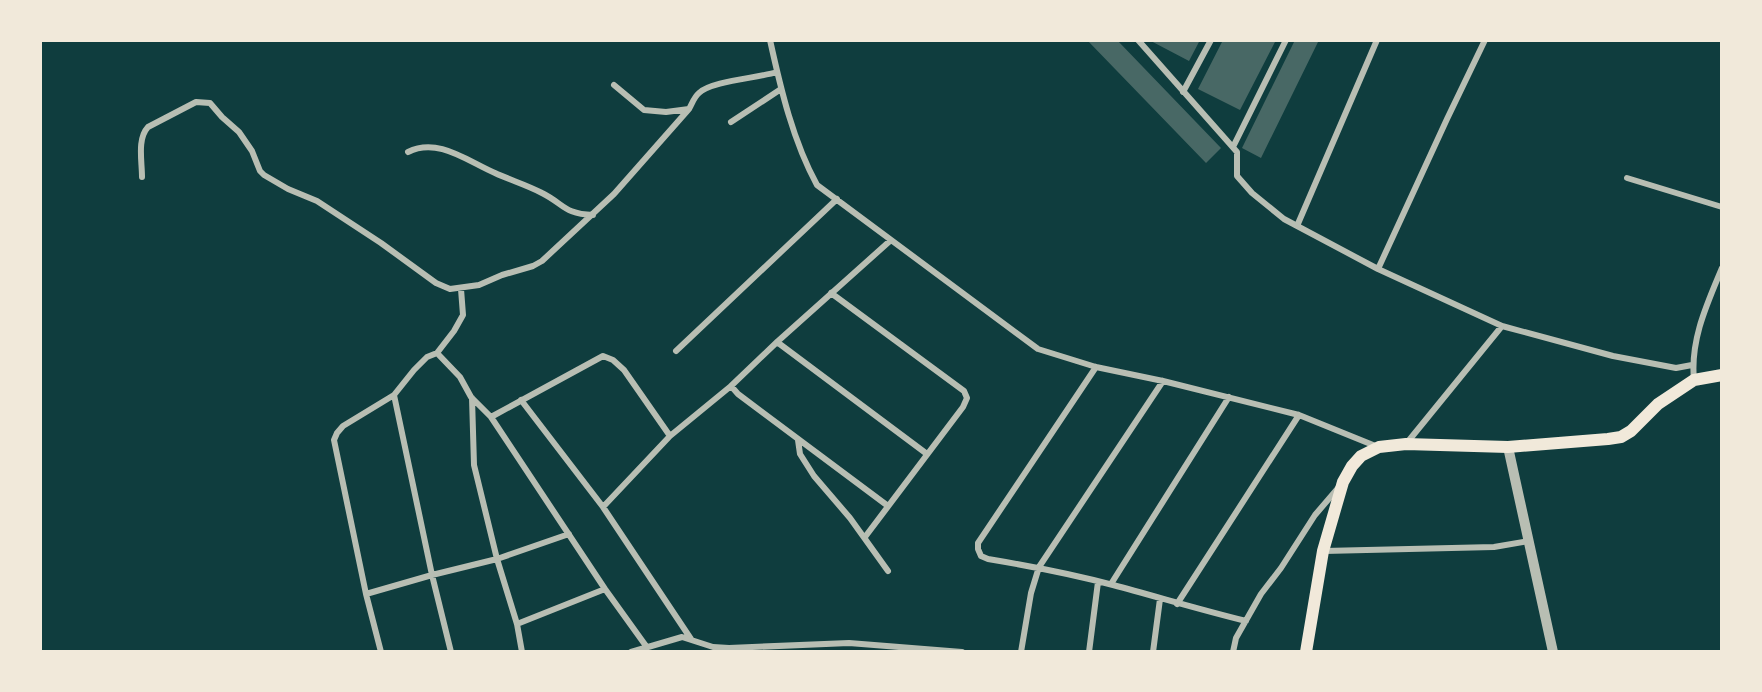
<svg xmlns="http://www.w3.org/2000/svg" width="1762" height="692" font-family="Poppins,sans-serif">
<rect width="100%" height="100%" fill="#0f3d3e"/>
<path fill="#486865" d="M1087,40H1117L1221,148L1206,163Z
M1149,40H1200L1189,61Z
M1223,40H1276L1240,110L1198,89Z
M1295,40H1319L1261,158L1242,148Z"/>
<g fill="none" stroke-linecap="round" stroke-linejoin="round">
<path stroke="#b8beb3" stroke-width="6" d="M770,40C781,90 793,141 817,185L1038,349L1096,367L1163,381L1299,415L1378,447
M1138,40L1237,152V176L1252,193L1284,219L1378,269L1502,326L1613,356L1676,368L1692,365
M614,85L644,110L666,112L689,109C692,104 694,97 699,93C711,81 758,78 777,72
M1183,92L1211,40
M731,122L781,89
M1233,147L1286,40
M408,152C438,137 467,161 495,173C510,180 527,185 542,193C564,204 564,214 593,215
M142,177C142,161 137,139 148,127L196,102L210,103L222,117L239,132L252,151L260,171L264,175L288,189L317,201L381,243L436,283L450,289L479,285L502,275L533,266L542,261L614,194L689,109
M1627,178L1722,207
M1297,226L1377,40
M1378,269L1447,119L1485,40
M831,293L964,391L967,398L963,407L865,537
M777,342L927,454
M676,351L837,199
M437,353L454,331L463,315L461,289
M1096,367L978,543V549L981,556L988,559C1030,566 1072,574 1113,585C1158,597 1201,610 1246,621
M1694,380C1690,340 1707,304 1722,268
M472,398L474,465L497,559L517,624L522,652
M521,400L603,507L691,639
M491,417L603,356L613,360L624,370L670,436
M798,440L800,454L814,476L850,518L888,571
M1406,444L1502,326
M888,506L738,394L731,386L777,342L891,240
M603,507L670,436L731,386
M1324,551L1494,547L1529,541
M1111,584L1229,397
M366,594L432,575L394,395
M1177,604L1299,415
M517,624L605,589
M381,652L366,594L334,440L337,433L343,426L394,395L414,370L427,357L437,353L460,377L471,397L491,417L605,589L646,646
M451,652L432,575L497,559L569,534
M631,652L682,637L713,647L729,648
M729,652V648L849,643L962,652
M1021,652L1031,593L1039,567L1163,381
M1089,652L1098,582
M1153,652L1160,599
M1233,652L1236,638L1261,594L1281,568L1315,515L1339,487"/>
<path stroke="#b8beb3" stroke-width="10" d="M1508,447L1553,652"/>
<path stroke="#f1e9da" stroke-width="12" d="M1306,652L1323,551L1343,482L1352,466L1361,456L1379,447L1406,444L1508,447L1608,439L1621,437L1631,431L1658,404L1694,380L1722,375"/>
</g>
<rect width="1762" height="692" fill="none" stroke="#f1e9da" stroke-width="84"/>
</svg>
